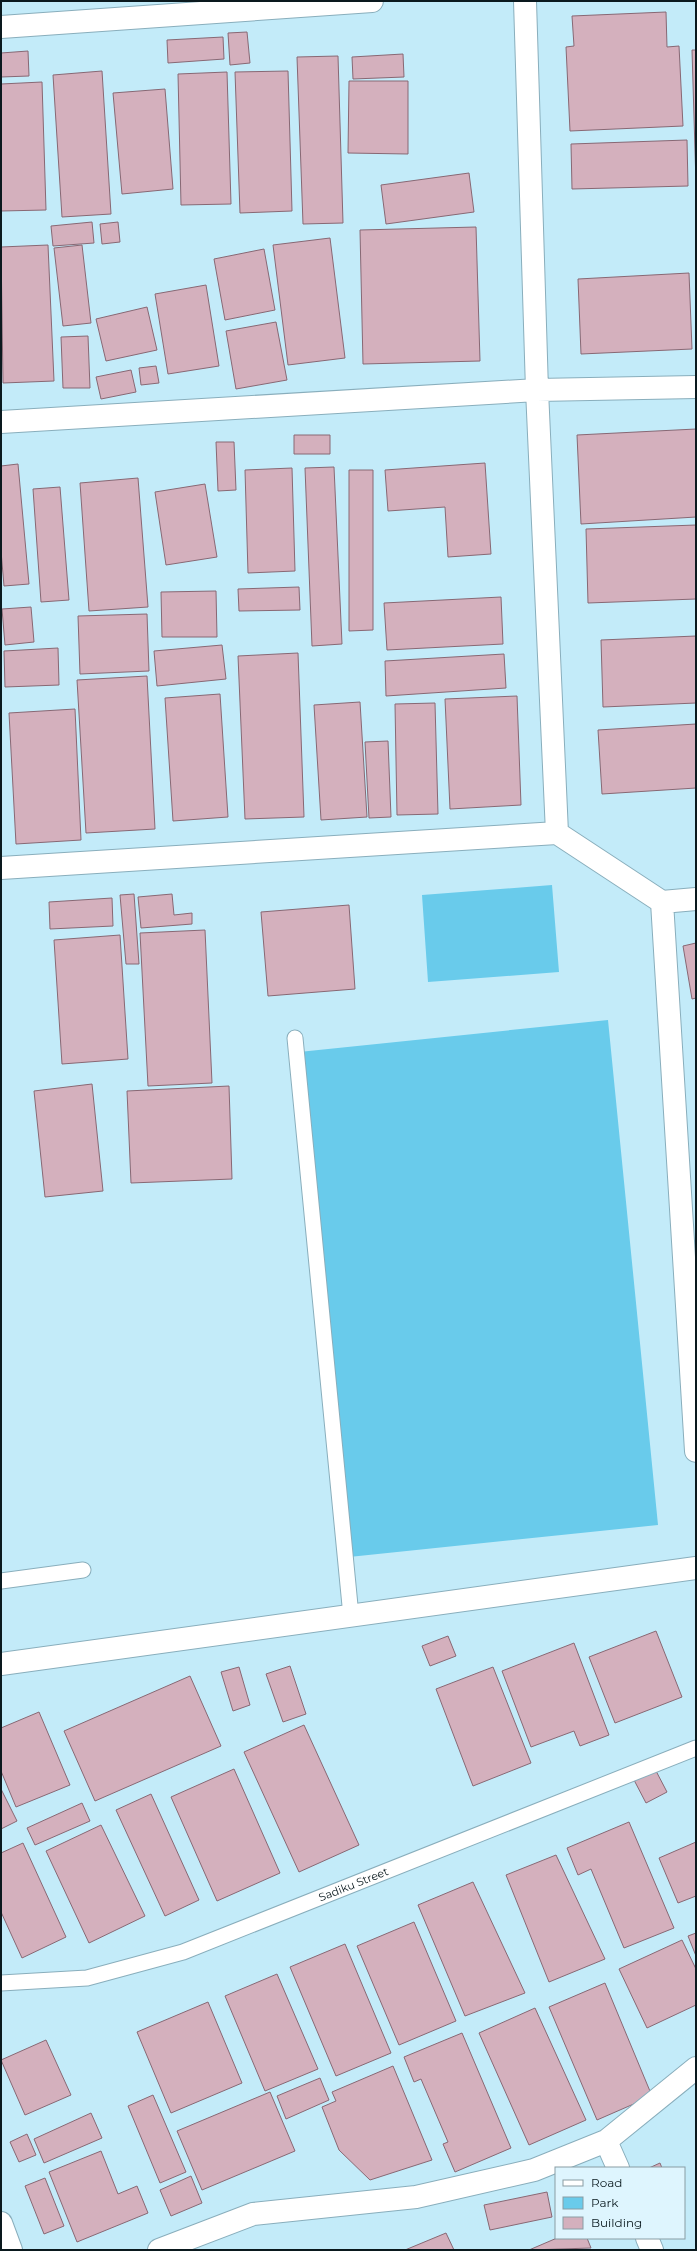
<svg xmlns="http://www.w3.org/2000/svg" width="697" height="2251" font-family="Montserrat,sans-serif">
<rect width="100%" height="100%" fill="#c3ebf9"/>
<path fill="#69cbeb" d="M552,885L559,972L428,982L422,895Z
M608,1020L658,1525L349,1557L299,1052Z"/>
<path fill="#d4b0bd" stroke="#886874" d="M666,12L667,47L679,46L683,126L570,131L566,47L574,46L572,16Z
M247,32L250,63L230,65L228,33Z
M223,37L224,59L168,63L167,40Z
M692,50H696V184Z
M28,51L29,76L1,77V53Z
M403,54L404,77L353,79L352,57Z
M338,56L343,223L303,224L297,57Z
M102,71L111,214L62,217L53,75Z
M288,71L292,211L240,213L235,72Z
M227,72L231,204L181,205L178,74Z
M349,81H408V154L348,153Z
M42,82L46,210L1,211V84Z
M165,89L173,189L122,194L113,93Z
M687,140L688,186L572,189L571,144Z
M469,173L474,212L386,224L381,185Z
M92,222L94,243L53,246L51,226Z
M118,222L120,242L102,244L100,224Z
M476,227L480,361L363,364L360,230Z
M330,238L345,358L288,365L273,245Z
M48,245L54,381L3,383L1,247Z
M82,245L91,323L63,326L54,248Z
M264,249L275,310L225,320L214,259Z
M689,273L692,349L581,354L578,279Z
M206,285L219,366L168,374L155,294Z
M147,307L157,350L106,361L96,319Z
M276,322L287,380L236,389L226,331Z
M88,336L90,388H63L61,337Z
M156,366L159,383L141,385L139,368Z
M131,370L136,392L101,399L96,377Z
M696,429V517L581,524L577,435Z
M294,435H330V454H294Z
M216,442H234L236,490L218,491Z
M485,463L491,554L448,557L445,507L388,511L385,470Z
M18,464L29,584L4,586L1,551V466Z
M334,467L342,644L312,646L305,468Z
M292,468L295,571L248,573L245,470Z
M349,470H373V630L349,631Z
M138,478L148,607L89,611L80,483Z
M205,484L217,557L166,565L155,492Z
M60,487L69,600L41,602L33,489Z
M696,525V599L588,603L586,529Z
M299,587L300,610L239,611L238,589Z
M216,591L217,637H162L161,592Z
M501,597L503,644L387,650L384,603Z
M31,607L34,642L5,645L2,609Z
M147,614L149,671L80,674L78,616Z
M696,636V703L603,707L601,640Z
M222,645L226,679L157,686L154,651Z
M58,648L59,685L5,687L4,651Z
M298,653L304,817L245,819L238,656Z
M504,654L506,688L386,696L385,661Z
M147,676L155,829L86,833L77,680Z
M220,694L228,817L173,821L165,698Z
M517,696L521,805L450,809L445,699Z
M360,702L367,817L321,820L314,705Z
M435,703L438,814L397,815L395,704Z
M75,709L81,840L16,844L9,713Z
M696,724V788L602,794L598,730Z
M388,741L391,817L369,818L365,742Z
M134,894L139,964H126L120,895Z
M172,894L174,915L192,913V924L141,928L138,897Z
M112,898L113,926L50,929L49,902Z
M349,905L355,989L268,996L261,912Z
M205,930L212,1083L148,1086L140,933Z
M120,935L128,1059L62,1064L54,940Z
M696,943V998L692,999L683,946Z
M92,1084L103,1191L45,1197L34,1091Z
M229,1086L232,1179L131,1183L127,1091Z
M656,1631L682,1697L615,1723L589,1657Z
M448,1636L456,1656L430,1666L422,1646Z
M574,1643L609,1735L580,1746L574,1731L531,1747L502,1671Z
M290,1666L306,1714L283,1722L266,1674Z
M239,1667L250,1705L233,1711L221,1672Z
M493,1667L531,1763L473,1786L436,1689Z
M190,1676L221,1746L95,1801L64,1731Z
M39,1712L70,1785L16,1807L1,1771V1728Z
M304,1725L359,1845L299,1872L244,1752Z
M234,1769L280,1873L217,1901L171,1797Z
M655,1769L667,1792L646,1803L634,1780Z
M1,1789L17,1821L1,1829Z
M151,1794L199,1900L165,1916L116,1810Z
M82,1803L90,1821L35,1845L27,1828Z
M629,1822L674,1928L624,1948L591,1869L578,1875L567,1848Z
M101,1825L145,1916L89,1943L46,1851Z
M696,1842V1896L678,1903L659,1858Z
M23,1843L66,1937L22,1958L1,1912V1853Z
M556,1855L605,1959L549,1982L506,1875Z
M473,1882L525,1993L465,2016L418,1905Z
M414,1922L456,2021L399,2045L357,1946Z
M696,1933V1956L688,1936Z
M682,1940L696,1969V2005L647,2028L619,1969Z
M345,1944L391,2053L336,2076L290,1967Z
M277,1974L318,2069L265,2091L225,1996Z
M605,1983L652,2096L597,2120L549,2007Z
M208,2002L242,2083L171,2113L137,2032Z
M535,2008L586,2120L529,2145L479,2033Z
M462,2033L511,2148L455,2172L443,2144L448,2142L421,2079L414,2082L404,2057Z
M46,2040L71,2095L25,2115L1,2060Z
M393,2066L432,2160L370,2180L339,2150L322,2107L336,2101L332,2092Z
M320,2078L329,2100L286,2119L277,2096Z
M270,2092L295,2151L202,2190L177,2131Z
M153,2095L186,2172L160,2183L128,2106Z
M91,2113L102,2138L44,2163L34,2139Z
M27,2134L36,2155L19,2162L10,2142Z
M101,2151L118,2194L137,2186L148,2213L77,2242L49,2172Z
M660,2163L662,2168H649Z
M191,2176L202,2203L171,2216L160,2190Z
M45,2178L64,2226L44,2234L25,2186Z
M547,2192L552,2217L490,2230L484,2205Z
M446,2233L454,2250H405Z
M557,2238H587L591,2248L529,2250Z"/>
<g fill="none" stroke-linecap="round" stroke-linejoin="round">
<g stroke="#89aebc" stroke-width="17">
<g id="lane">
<path d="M295,1038L351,1616"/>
<path d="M1,1581L83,1570"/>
<path id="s1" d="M1,1983L87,1978L183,1952L696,1748"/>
</g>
</g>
<g stroke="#89aebc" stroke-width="24">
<path id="street" d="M525,1L537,390L557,833
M1,27L372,1
M1,422L537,390L696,387
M1,868L557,833L662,902L696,899
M662,902L696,1451
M1,1664L696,1568
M606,2141L618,2168
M1,2223L11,2250
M647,2238L652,2250
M159,2250L253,2214L416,2197L534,2170L606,2141L696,2068"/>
</g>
<use href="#lane" stroke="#fff" stroke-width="15"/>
<use href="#street" stroke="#fff" stroke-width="22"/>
</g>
<g text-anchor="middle" stroke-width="4" stroke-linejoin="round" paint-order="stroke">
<g font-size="11" fill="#0a191e" stroke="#def5fe">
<text dy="4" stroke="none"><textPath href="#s1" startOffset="369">Sadiku Street</textPath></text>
</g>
</g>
<rect width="697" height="2251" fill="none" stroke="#0a191e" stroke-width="4"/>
<rect x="555" y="2167" width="130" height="72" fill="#def5fe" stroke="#899da4"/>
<rect x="563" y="2180" width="20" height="6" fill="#ffffff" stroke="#899da4"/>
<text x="591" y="2187" font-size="12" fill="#0a191e">Road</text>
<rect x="563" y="2197" width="20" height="12" fill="#69cbeb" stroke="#899da4"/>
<text x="591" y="2207" font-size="12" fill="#0a191e">Park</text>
<rect x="563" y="2217" width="20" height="12" fill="#d4b0bd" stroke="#899da4"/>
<text x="591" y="2227" font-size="12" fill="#0a191e">Building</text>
</svg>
